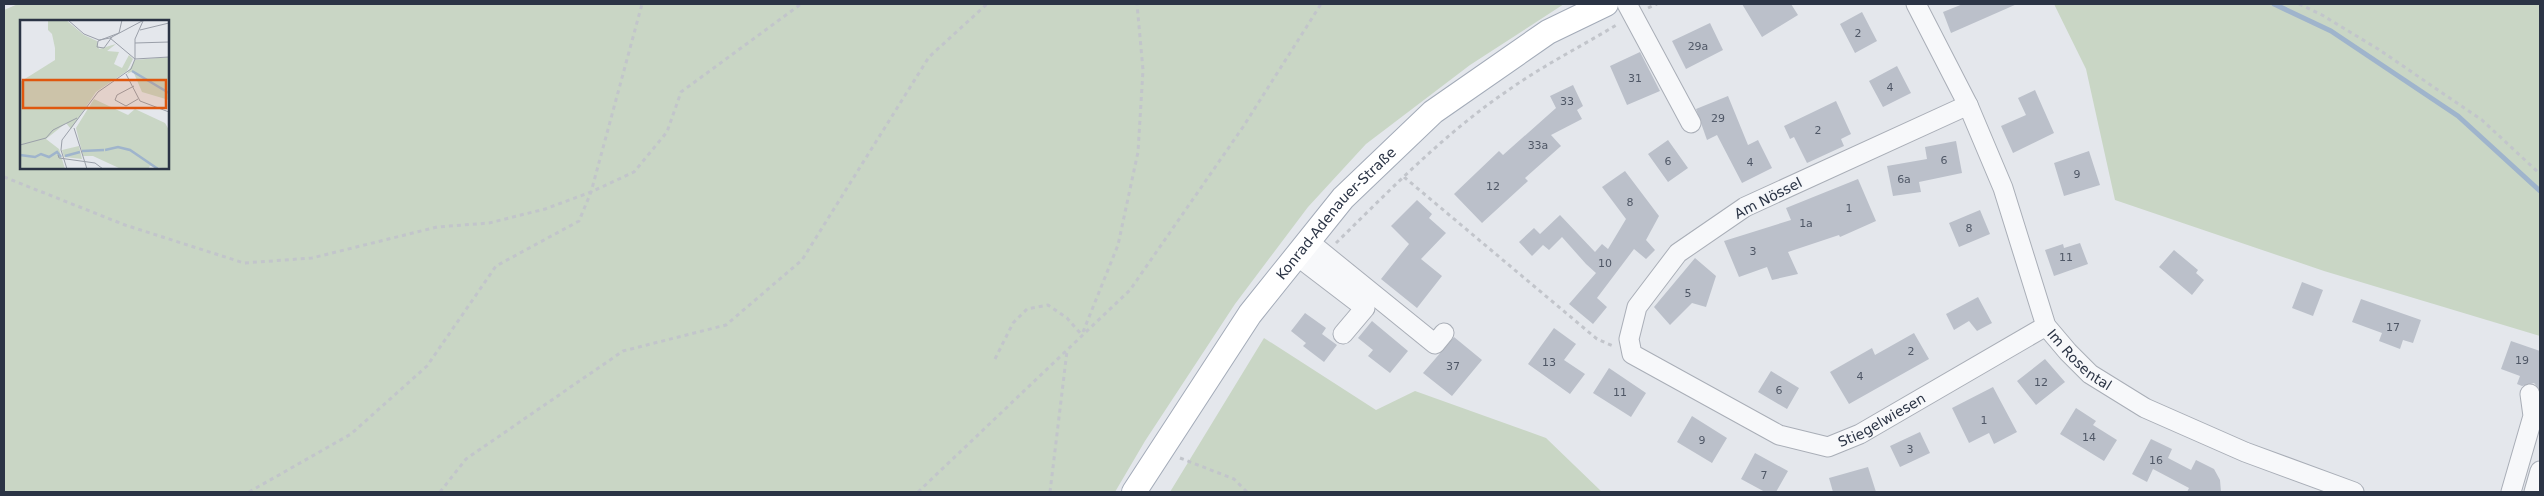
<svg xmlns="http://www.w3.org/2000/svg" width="2544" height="496" font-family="'DejaVu Sans',sans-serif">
<rect width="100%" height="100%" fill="#e4e7ec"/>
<path fill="#c9d6c5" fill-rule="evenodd" d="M18,4H1564L1470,65L1366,144L1308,207L1235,304L1145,441L1115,492H4V10ZM21,21H168V168H21Z
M2054,4H2540V336L2324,271L2115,200L2086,69Z
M1264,338L1376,410L1415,391L1546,438L1602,492H1170Z"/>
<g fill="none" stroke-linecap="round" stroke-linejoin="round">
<path stroke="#9fb4cc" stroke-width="5" d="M2274,4L2331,31L2458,116L2540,191"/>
</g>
<path fill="#bbc0ca" d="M1742,4H1791L1798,15L1762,37Z
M1963,4H2017L1951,33L1943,12Z
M1862,12L1877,41L1855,53L1840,24Z
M1710,23L1723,50L1686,69L1672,41Z
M1640,52L1660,91L1627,105L1610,66Z
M1897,66L1911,93L1883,107L1869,81Z
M1573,85L1583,106L1577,110L1582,119L1551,135L1561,146L1525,178L1528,181L1482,223L1454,194L1499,151L1503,155L1556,108L1550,96Z
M2035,90L2054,133L2013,153L2001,126L2026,115L2018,98Z
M1728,96L1748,145L1758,140L1772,168L1742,183L1717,135L1707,140L1696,109Z
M1836,101L1851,134L1841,139L1844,146L1807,163L1794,137L1790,139L1784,126Z
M1668,140L1688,168L1668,182L1648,154Z
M1956,141L1962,173L1919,182L1921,192L1893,196L1887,166L1927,159L1925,147Z
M2089,151L2100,185L2064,196L2054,163Z
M1625,171L1659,216L1646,240L1655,250L1646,259L1634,249L1597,298L1607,307L1593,324L1569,304L1596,273L1586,264L1562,237L1549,250L1543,245L1532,256L1519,242L1534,228L1540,234L1560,215L1595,252L1602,244L1608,249L1626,219L1602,187Z
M1858,179L1876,221L1840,237L1839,235L1788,252L1798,274L1772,280L1767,267L1739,277L1724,241L1791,220L1786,208Z
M1417,200L1432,214L1429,218L1446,233L1421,259L1442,276L1417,308L1381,279L1409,244L1391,226Z
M1980,210L1990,234L1959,247L1949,223Z
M2080,243L2088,264L2054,276L2045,250L2063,244L2064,248Z
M2174,250L2198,270L2196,273L2204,280L2192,295L2159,267Z
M1695,258L1716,276L1706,307L1692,303L1670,325L1654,307Z
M2302,282L2323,290L2313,316L2292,308Z
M1978,297L1992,323L1977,331L1969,321L1954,330L1946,314Z
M2361,299L2421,320L2413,343L2403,340L2400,349L2379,341L2382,333L2352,322Z
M1305,313L1326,328L1322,334L1337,345L1324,362L1303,346L1306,343L1291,331Z
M1372,321L1408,351L1390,373L1368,356L1373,350L1358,338Z
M1554,328L1576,344L1564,360L1585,374L1570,394L1528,364Z
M1914,333L1929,359L1849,404L1830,372L1872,348L1875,355Z
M1454,337L1482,360L1452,396L1423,373Z
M2511,341L2540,351V390L2534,383L2522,386L2517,384L2520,376L2501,369Z
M2045,359L2065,382L2036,405L2017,381Z
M1609,368L1646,393L1631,417L1593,393Z
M1771,371L1799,388L1787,409L1758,392Z
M1993,387L2017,432L1994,444L1989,433L1969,443L1952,408Z
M2076,408L2096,421L2093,425L2117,440L2104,461L2060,434Z
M1692,416L1727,438L1712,463L1677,442Z
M1920,432L1930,453L1900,467L1890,446Z
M2151,439L2172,449L2168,458L2191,470L2196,460L2214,469L2220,480L2221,492H2187L2189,488L2153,469L2147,482L2132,474Z
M1755,453L1788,471L1776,492H1765L1741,479Z
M1868,467L1876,492H1833L1829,478Z"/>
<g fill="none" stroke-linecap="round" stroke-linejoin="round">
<g stroke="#a9aeb7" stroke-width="21">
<g id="minor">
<path d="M1627,4L1691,123"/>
<path id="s1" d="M1916,4L1968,105L2003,188L2046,326L2068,352L2090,374L2145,408L2245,452L2354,492"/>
<path id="s2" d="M1968,105L1745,207L1678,253L1637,307L1629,339L1632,354L1779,435L1828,447L1860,434L2046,326"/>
<path d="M1308,241L1435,344L1444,333"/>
<path d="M1297,256L1365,308L1343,334"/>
<path d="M2511,492L2533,416L2530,394"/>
<path d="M2534,492L2540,471"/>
</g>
</g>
<g stroke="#a3abb8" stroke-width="26">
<g id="major">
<path id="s3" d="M1134,492L1250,314L1343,198L1433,112L1548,32L1606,4"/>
</g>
</g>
<path stroke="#c2c5cb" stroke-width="3" stroke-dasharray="4 4" stroke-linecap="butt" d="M2299,4L2322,15L2378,49L2482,120L2540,174
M1648,8L1657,4
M4,177L125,225L244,263L312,258L437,227L489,223L545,209L591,192L634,172L667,132L681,92L801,4
M1404,177L1597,339L1613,346
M1336,243C1391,189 1446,132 1510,89C1544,65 1582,46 1618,24
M1083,332L1118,245L1138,152L1143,70L1137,4
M995,359L1013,323L1027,309L1048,305L1067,318L1082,335
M1180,458L1234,479L1247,492
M249,492L351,434L427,366L496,266L579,221L591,192L642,4
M440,492L466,459L623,351L726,325L802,260L929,57L987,4
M918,492L1130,290L1243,127L1321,4
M1050,492L1067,351"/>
<use href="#minor" stroke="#f7f8fa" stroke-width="19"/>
<use href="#major" stroke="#fff" stroke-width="24"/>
</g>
<g text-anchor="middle" stroke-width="4" stroke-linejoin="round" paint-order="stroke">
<g font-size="11" fill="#4f5766">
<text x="1858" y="37">2</text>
<text x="1698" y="50">29a</text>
<text x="1635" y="82">31</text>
<text x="1890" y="91">4</text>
<text x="1567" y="105">33</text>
<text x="1718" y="122">29</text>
<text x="1818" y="134">2</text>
<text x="1538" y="149">33a</text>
<text x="1944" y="164">6</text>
<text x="1668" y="165">6</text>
<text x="1750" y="166">4</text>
<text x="2077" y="178">9</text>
<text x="1904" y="183">6a</text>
<text x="1493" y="190">12</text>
<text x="1630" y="206">8</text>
<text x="1849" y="212">1</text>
<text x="1806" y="227">1a</text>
<text x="1969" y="232">8</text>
<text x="1753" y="255">3</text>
<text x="2066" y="261">11</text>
<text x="1605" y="267">10</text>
<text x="1688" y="297">5</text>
<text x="2393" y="331">17</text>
<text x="1911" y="355">2</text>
<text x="2522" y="364">19</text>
<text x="1549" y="366">13</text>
<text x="1453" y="370">37</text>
<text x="1860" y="380">4</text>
<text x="2041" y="386">12</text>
<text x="1779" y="394">6</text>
<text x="1620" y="396">11</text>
<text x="1984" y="424">1</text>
<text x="2089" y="441">14</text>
<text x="1702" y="444">9</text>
<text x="1910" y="453">3</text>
<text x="2156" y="464">16</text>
<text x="1764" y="479">7</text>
</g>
<g font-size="14" fill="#2b3445" stroke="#f4f6f9">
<text transform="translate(1768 198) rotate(-27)" y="5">Am Nössel</text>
<text dy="5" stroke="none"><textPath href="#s3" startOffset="345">Konrad-Adenauer-Straße</textPath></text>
<text dy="5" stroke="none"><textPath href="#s1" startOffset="396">Im Rosental</textPath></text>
<text dy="5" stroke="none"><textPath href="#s2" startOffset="721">Stiegelwiesen</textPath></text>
</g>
</g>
<g transform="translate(20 20)">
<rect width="149" height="149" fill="#e4e7ec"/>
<path d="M28,0H46L64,15L77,21L79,29L96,24L87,31L99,32L94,44L102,48L109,35L113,39L107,51L76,72L51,109L46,103L26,119L39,129L45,149H0V62L35,40V28L32,14L28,10ZM149,37V80L122,72L113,51L107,54L115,40ZM74,79L108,95L115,89L145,103L149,110V149L130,146L128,149H101L73,136H63L56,108ZM59,126L62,139L44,137L42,130Z" fill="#c9d6c5"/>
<path fill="none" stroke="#9fb4cc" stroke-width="2.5" d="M112,51L149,73M85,130L98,127L110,130L138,149M62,131L84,130M0,135L15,137L21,134L29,137L37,132L41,137M45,136L60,132"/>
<path fill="none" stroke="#9a9fa9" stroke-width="1" d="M48,0L64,14L79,20L90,18L122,1M120,10L149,3M92,17L84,28L77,27L78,21L99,13L102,0M90,18L115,39L149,37M115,23L149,22M106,54L120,81L149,92M114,66L97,75L95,80L106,86L118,79M54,108L67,149M0,125L26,118L33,110L57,98M38,135L39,138L75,143L83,149M47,149L41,130L42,120L78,72L111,49L115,39V19L123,1"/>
<path fill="#df570f" fill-opacity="0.15" stroke="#df570f" stroke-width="2.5" d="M3,60H146V88H3Z"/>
<rect width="149" height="149" fill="none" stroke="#2b3445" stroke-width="2.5"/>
</g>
<rect width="2544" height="496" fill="none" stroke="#2b3445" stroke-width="10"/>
</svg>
